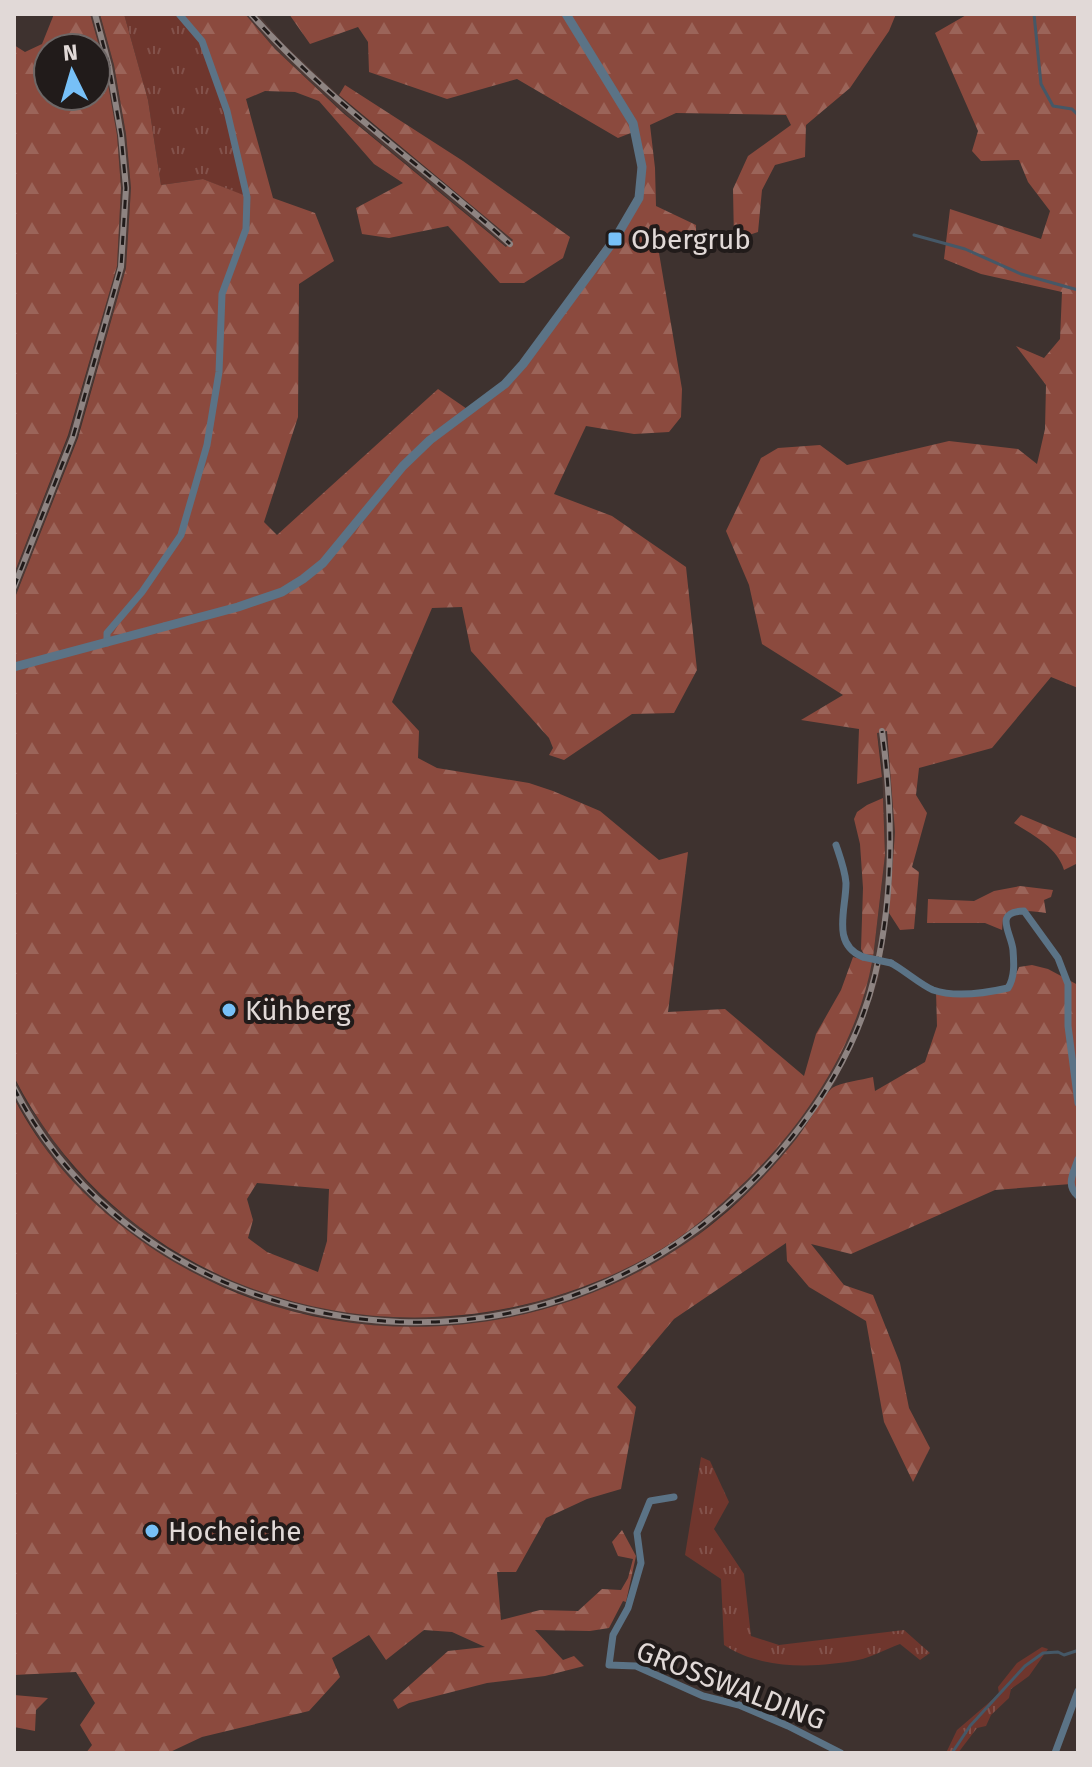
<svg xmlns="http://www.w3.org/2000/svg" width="1092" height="1767" font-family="'Fira Sans',sans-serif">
<defs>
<pattern id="grass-tufts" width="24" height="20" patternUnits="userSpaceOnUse" patternTransform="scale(2)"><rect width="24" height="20" fill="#6f362d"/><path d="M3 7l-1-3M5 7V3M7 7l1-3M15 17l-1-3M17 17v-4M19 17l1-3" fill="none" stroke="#83524b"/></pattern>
<pattern id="forest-firs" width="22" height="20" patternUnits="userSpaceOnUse" patternTransform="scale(2)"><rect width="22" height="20" fill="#8b4a3e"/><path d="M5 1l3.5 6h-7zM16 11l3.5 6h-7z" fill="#9b6459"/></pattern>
</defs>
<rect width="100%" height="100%" fill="#3e322f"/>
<path fill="#4d3a36" d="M90,14H100L114,65L126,134L131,188L126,268L77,438L14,600V574L69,435L117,266L121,188L117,135L105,67Z
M245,14H258L282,42L349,105L513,240L507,247L343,112L275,49Z
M886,731L891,764L895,832L886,933L879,976L872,998L836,1081L804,1130L775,1166L743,1197L692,1240L654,1265L588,1296L519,1316L471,1325L437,1327H386L354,1323L281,1309L199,1277L159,1254L129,1232L96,1205L64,1173L42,1144L14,1098V1078L28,1105L72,1166L102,1198L165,1247L203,1269L284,1300L356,1314L437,1317L470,1316L518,1307L584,1288L650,1256L686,1232L737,1190L768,1159L796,1124L828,1076L855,1018L873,958L885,855L882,765L877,732Z"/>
<path fill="url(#grass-tufts)" d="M124,14H179L202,41L227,111L247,197L203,179L161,185L148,100Z
M701,1457L710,1461L729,1502L714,1529L744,1574L751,1636L779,1645L904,1630L930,1653L920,1660L900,1644C886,1649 872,1657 858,1660C816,1668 761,1670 724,1645L721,1579L685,1555Z
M1042,1647L1048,1649L1029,1676L1011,1689L1009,1698L991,1715L986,1726L977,1728L958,1753H946L957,1730L999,1694L998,1687L1017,1663Z"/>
<path fill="url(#forest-firs)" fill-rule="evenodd" d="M54,14H90L105,67L117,135L121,188L117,266L68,435L14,574V45L25,52L42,44ZM48,48H96V96H48Z
M100,14H124L148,100L161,185L203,179L246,196L227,111L202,42L179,14H245L275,49L343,113L506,247L513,240L339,95L345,85L463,161L570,237L563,258L524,283H500L448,226L389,238L362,234L356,208L403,183L374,164L319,101L295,92L265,91L246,99L273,198L315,213L334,261L299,284L298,417L264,522L277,535L438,389L470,411L505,384L639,198L636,131L618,138L517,79L447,99L369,72L368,42L358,27L310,44L289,14H896L889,31L850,88L806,125L805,157L775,165L762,190L758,232L734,240L733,189L748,156L791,125L786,115L676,113L650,125L655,168L656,206L696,225V234L666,244L659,253L682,389L681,417L669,432L634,434L586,426L554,494L612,516L686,567L697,670L674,713L632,714L564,760L549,755L553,748L549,738L471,651L462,607L432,608L392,702L419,731L418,758L437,768L529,783L553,791L600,811L659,860L688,852L668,1012L725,1009L804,1076L816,1034L841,990L853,957L872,962C857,1044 806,1122 748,1179C718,1208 685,1237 648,1257C423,1381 134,1311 14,1077V600L78,438L126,268L131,188L126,134L114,65ZM257,1183L329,1189L327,1241L318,1272L267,1252L248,1238L253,1220L247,1199Z
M968,14H1078V688L1051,677L992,748L919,768L916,795L927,813L912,867L919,872L914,929L900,930L889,913L895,832L887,731L877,733L882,777L857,784L859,729L801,720L843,695L762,644L749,585L726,531L761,458L778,448L820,445L847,465L949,441L1018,449L1037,464L1045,429L1046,385L1016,346L1044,358L1060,339L1062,292L981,274L944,259L950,209L1041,239L1050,211L1028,182L1019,160L981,161L972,151L978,131L935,33Z
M883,798L885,855L873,958L865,956L861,949L863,888L860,844L854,819L857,812L867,805Z
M1021,815L1078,839V863L1064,870C1058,848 1033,835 1014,823Z
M1020,886L1053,890L1051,897L1044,900L1046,913C1031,911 1015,908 1003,919L1002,930L985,923H927L928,899L974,901L994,891Z
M1032,965L1048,969L1078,985V1196L1071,1184L995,1190L851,1254L811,1244L844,1285L873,1295L900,1363L909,1408L930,1448L913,1482L884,1422L866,1321L809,1287L787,1261L786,1243L674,1319L617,1387L636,1407L621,1489L587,1499L546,1518L516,1572H497L501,1620L540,1610L578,1611L602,1589L621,1590L628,1578L633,1559L618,1556L612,1542L622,1530L636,1556L626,1602L623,1601L609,1628L590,1631L535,1630L563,1660L574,1656L584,1666L545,1676L487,1683L409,1703L398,1709L393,1700L448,1651L485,1647L452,1632L424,1630L386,1660L369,1635L332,1658L340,1677L309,1711L202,1737L168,1753H86L92,1745L80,1725L95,1703L76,1672L14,1675V1098C40,1149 78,1192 123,1227C286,1356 518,1359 688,1242C729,1214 766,1177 797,1138C805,1128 825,1094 832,1088C841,1082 862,1080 873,1077L875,1091L925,1062L937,1026L936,991C965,991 1007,1001 1019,967Z
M14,1695L48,1698L36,1710L35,1731L14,1727Z"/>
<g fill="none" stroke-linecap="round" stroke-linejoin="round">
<path stroke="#455867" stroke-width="3" d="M1034,14L1041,84L1053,106L1072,109L1078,115
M914,235L965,249L1021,274L1078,290
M952,1753L970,1726L1025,1666L1043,1653L1058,1652L1064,1655L1076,1651"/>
<path stroke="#5b7386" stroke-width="7" d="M107,643V633L142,592L181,535L207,445L219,372L222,294L246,229L247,197L227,111L202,41L179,14
M836,845C840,857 845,870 846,883C846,910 831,944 863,957
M891,963C904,970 921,985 933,990C956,998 986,993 1008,988C1015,977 1014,963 1013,950C1011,932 993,912 1024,911L1058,958L1068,984V1026L1078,1103
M1078,1159C1074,1172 1065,1185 1078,1196
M674,1497L650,1501L637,1533L641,1563L628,1608L613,1635L609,1665L636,1666L703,1696L739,1705L788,1726L841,1753
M1055,1753L1078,1691"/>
<path stroke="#5b7386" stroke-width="9" d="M14,667L238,607L282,592L303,579L323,563L403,466L430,440L505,384L523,364L615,239L639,198L642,167L633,123L566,14"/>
<g stroke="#8e8482" stroke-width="6">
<path id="rail" d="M251,14C328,102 424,166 510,244
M14,587L73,437L121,267L126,188L121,135L109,66L95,14
M14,1088C63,1184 148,1255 249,1292C449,1365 660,1303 792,1137C830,1090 861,1034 875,975C894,896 893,811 882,731"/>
</g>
<use href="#rail" stroke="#211b1a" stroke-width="3" stroke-dasharray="9" stroke-linecap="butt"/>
<path stroke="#5b7386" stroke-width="7" d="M863,957L891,963"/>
</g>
<g fill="#77c0f7" stroke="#211b1a" stroke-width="3">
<rect x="607" y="231" width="16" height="16" rx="4"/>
<circle cx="229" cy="1010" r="8"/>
<circle cx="152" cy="1531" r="8"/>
</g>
<g text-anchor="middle" stroke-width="8" stroke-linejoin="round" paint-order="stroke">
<g font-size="28" fill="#e1d9d7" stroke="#211b1a" text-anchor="start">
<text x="631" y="249">Obergrub</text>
<text x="245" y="1020">Kühberg</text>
<text x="168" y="1541">Hocheiche</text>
</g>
<g font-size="28" fill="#e1d9d7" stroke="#211b1a">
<text transform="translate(731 1685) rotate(21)" y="10">GROSSWALDING</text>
</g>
</g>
<rect width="1092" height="1767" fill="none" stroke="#e1d9d7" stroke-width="32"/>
<g transform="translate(72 72) rotate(355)"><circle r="38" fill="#211b1a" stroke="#6e6766" stroke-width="2"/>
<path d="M0-6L14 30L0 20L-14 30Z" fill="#77c0f7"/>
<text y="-12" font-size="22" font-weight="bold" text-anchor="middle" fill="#e1d9d7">N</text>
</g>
</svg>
